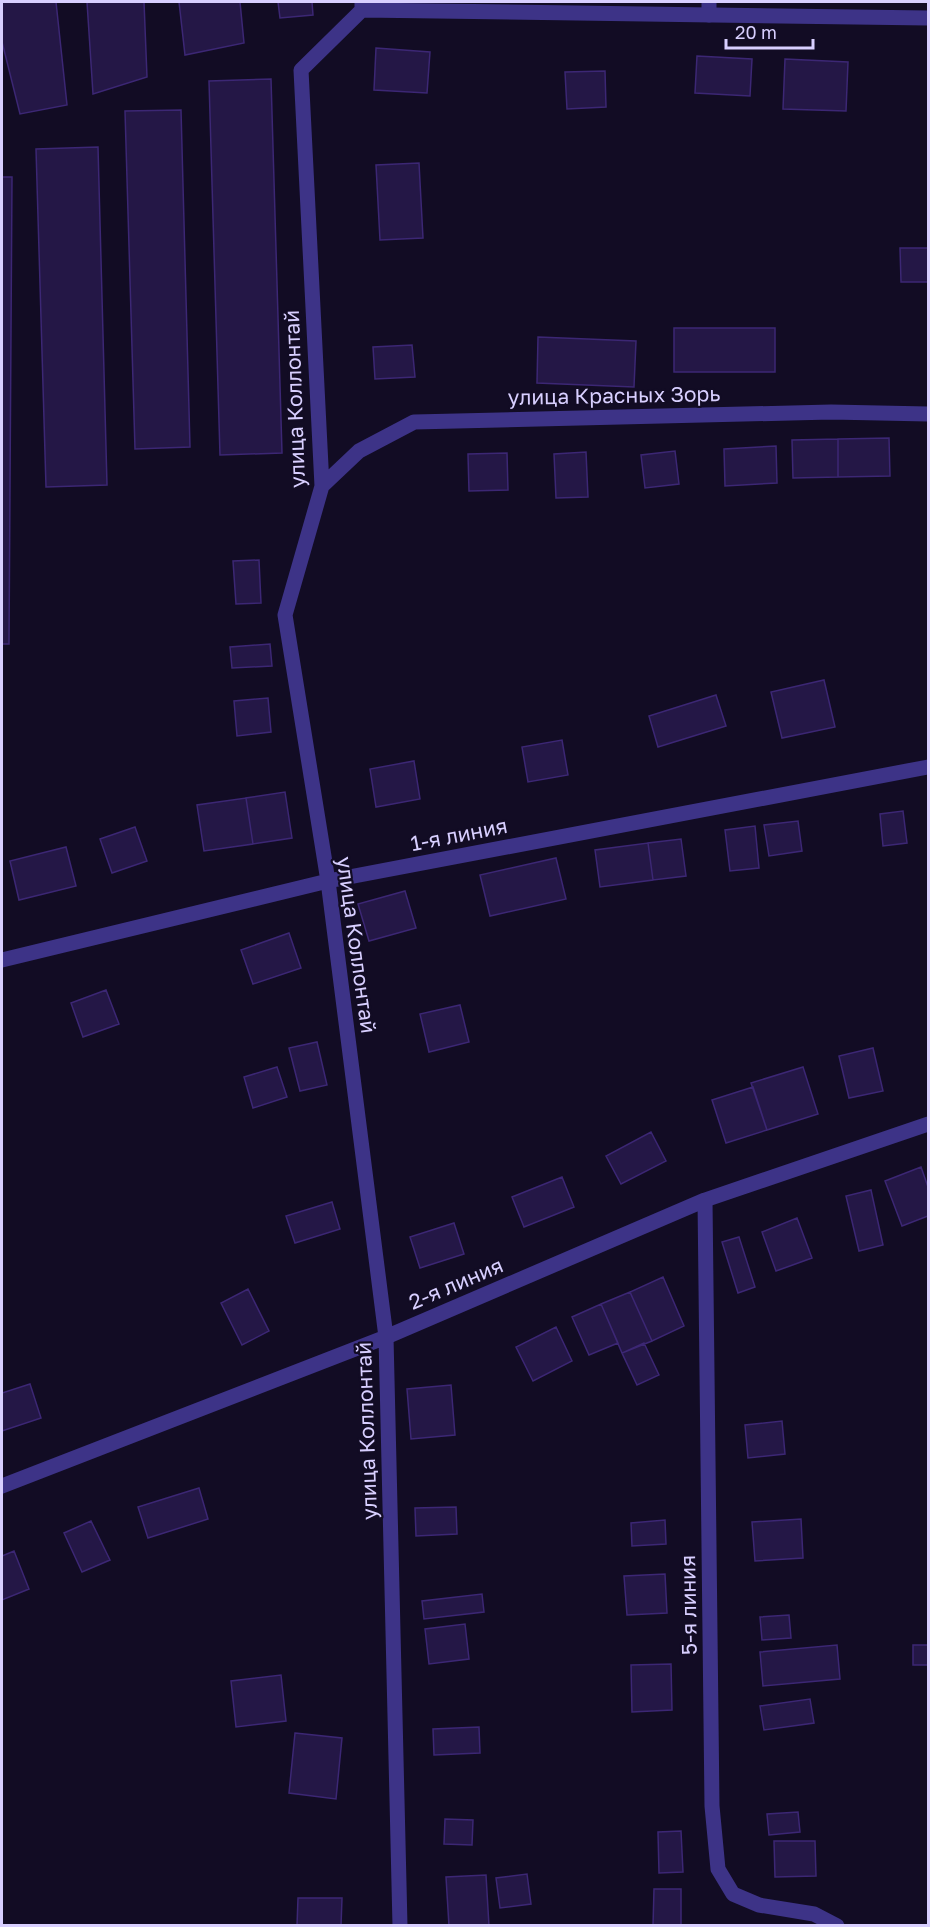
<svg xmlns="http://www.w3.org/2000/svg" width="930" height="1927" font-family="'Golos Text',sans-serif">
<rect width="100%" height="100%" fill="#120c24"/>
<path fill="#241746" stroke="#3c2774" stroke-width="1.5" d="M2,2H56L67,105L20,114L2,42Z
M87,2H144L147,77L93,94Z
M179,2H240L244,43L185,55Z
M278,2H312L313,15L280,18Z
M376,48L430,52L427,93L374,90Z
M697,56L752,59L750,96L695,93Z
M785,59L848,62L846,111L783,109Z
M605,71L606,107L567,109L565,72Z
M271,79L282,453L220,455L209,81Z
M181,110L190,447L135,449L125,111Z
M98,147L107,485L46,487L36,149Z
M419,163L423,238L380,240L376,165Z
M2,177H12L9,644H2Z
M900,248H928V282H901Z
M674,328H775V372H674Z
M538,337L636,341L634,387L537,383Z
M412,345L415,377L375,379L373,347Z
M889,438L890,476L838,477V439Z
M838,439V477L793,478L792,440Z
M776,446L777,483L725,486L724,449Z
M675,451L679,484L645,488L641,455Z
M586,452L588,497L556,498L554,454Z
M507,453L508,490L469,491L468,454Z
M259,560L261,603L236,604L233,561Z
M270,644L272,666L232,668L230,647Z
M824,680L835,727L782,738L771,692Z
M716,695L726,726L658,747L649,716Z
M268,698L271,732L237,736L234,701Z
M562,740L568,775L528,782L522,747Z
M414,761L420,799L376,807L370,769Z
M285,792L292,838L253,844L246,798Z
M246,798L253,844L204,851L197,805Z
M903,811L907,843L883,846L880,814Z
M798,821L802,851L769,856L764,825Z
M755,826L759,868L730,871L725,830Z
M135,827L147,861L112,873L100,839Z
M681,839L686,876L653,880L648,843Z
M648,843L653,880L600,887L595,850Z
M66,847L76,886L19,900L10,861Z
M556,858L566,899L490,916L480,875Z
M405,891L416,928L369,941L358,904Z
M289,933L301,968L253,984L241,950Z
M106,990L119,1024L83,1037L71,1003Z
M460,1005L469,1042L429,1052L420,1014Z
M317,1042L327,1085L300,1091L289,1048Z
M873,1048L883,1091L849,1098L839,1056Z
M277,1067L287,1097L253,1108L244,1077Z
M803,1067L818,1114L767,1130L751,1083Z
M753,1087L767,1130L726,1143L712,1100Z
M651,1132L666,1161L621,1184L606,1156Z
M921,1167L928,1187V1216L902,1226L885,1181Z
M562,1177L574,1207L524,1227L512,1197Z
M871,1190L883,1245L859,1251L846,1196Z
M332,1202L340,1229L295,1243L286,1216Z
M797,1218L812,1258L776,1271L762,1232Z
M454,1223L464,1254L420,1268L410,1237Z
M739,1237L755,1287L738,1293L722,1242Z
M663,1277L684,1326L652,1341L630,1292Z
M248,1289L269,1331L242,1345L221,1303Z
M630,1292L652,1341L622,1353L601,1304Z
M601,1304L618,1343L589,1355L572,1317Z
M556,1327L572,1361L533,1381L516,1347Z
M644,1343L659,1375L637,1385L622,1353Z
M30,1384L41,1418L2,1431V1393Z
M451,1385L455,1435L411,1439L407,1389Z
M782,1421L785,1454L748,1458L745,1425Z
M199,1488L208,1519L148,1538L138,1507Z
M456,1507L457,1534L416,1536L415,1508Z
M801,1519L803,1558L755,1561L752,1522Z
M665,1520L666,1544L632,1546L631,1523Z
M91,1521L110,1560L82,1572L64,1533Z
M14,1551L29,1589L2,1600V1556Z
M665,1574L667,1613L627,1615L624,1576Z
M482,1594L484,1612L424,1619L422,1601Z
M789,1615L791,1638L762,1640L760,1617Z
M465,1624L469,1659L429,1664L425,1629Z
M837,1645L840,1679L763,1686L760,1652Z
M913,1645H928V1665H913Z
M671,1664L672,1710L632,1712L631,1665Z
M281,1675L286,1721L236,1727L231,1681Z
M810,1699L814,1723L764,1730L760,1706Z
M479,1727L480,1753L434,1755L433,1729Z
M295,1733L342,1738L336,1799L289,1793Z
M798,1812L800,1832L769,1835L767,1814Z
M445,1819L473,1820L472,1845L444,1844Z
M681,1831L683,1872L659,1873L658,1832Z
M774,1841H815L816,1876L775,1877Z
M527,1874L531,1904L500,1908L496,1878Z
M486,1875L489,1926H449L446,1877Z
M654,1889H681V1926H653Z
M298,1898H342L341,1926H297Z"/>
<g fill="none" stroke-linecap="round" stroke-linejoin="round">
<path stroke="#3d3387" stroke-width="15" d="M709,15V2"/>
<path stroke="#3d3387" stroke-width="15" d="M362,2V10L301,70L322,486L285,615L328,881L386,1337L400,1926
M362,10L928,18
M322,486L359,451L414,422L831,412L928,414
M2,960L328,881L928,767
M705,1200L712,1806L718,1869L733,1894L759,1905L814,1914L837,1926
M2,1486L386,1337L705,1200L928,1124"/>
</g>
<g text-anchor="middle" stroke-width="4.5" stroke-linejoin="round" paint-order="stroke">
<g font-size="21" fill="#d8cfff" stroke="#120c24">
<text transform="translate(614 396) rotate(-1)" y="7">улица Красных Зорь</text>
<text transform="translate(295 399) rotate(-92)" y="7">улица Коллонтай</text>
<text transform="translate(459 835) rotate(-11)" y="7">1-я линия</text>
<text transform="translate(356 945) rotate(82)" y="7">улица Коллонтай</text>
<text transform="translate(456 1284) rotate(-23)" y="7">2-я линия</text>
<text transform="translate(367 1431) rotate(-92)" y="7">улица Коллонтай</text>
<text transform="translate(689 1605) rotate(-91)" y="7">5-я линия</text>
</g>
</g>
<rect width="930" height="1927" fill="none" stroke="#d8cfff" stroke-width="6"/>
<path d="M726 39v9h87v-9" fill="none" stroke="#d8cfff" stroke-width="3"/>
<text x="735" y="39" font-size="18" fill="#d8cfff" stroke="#120c24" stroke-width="4.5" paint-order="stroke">20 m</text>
</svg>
